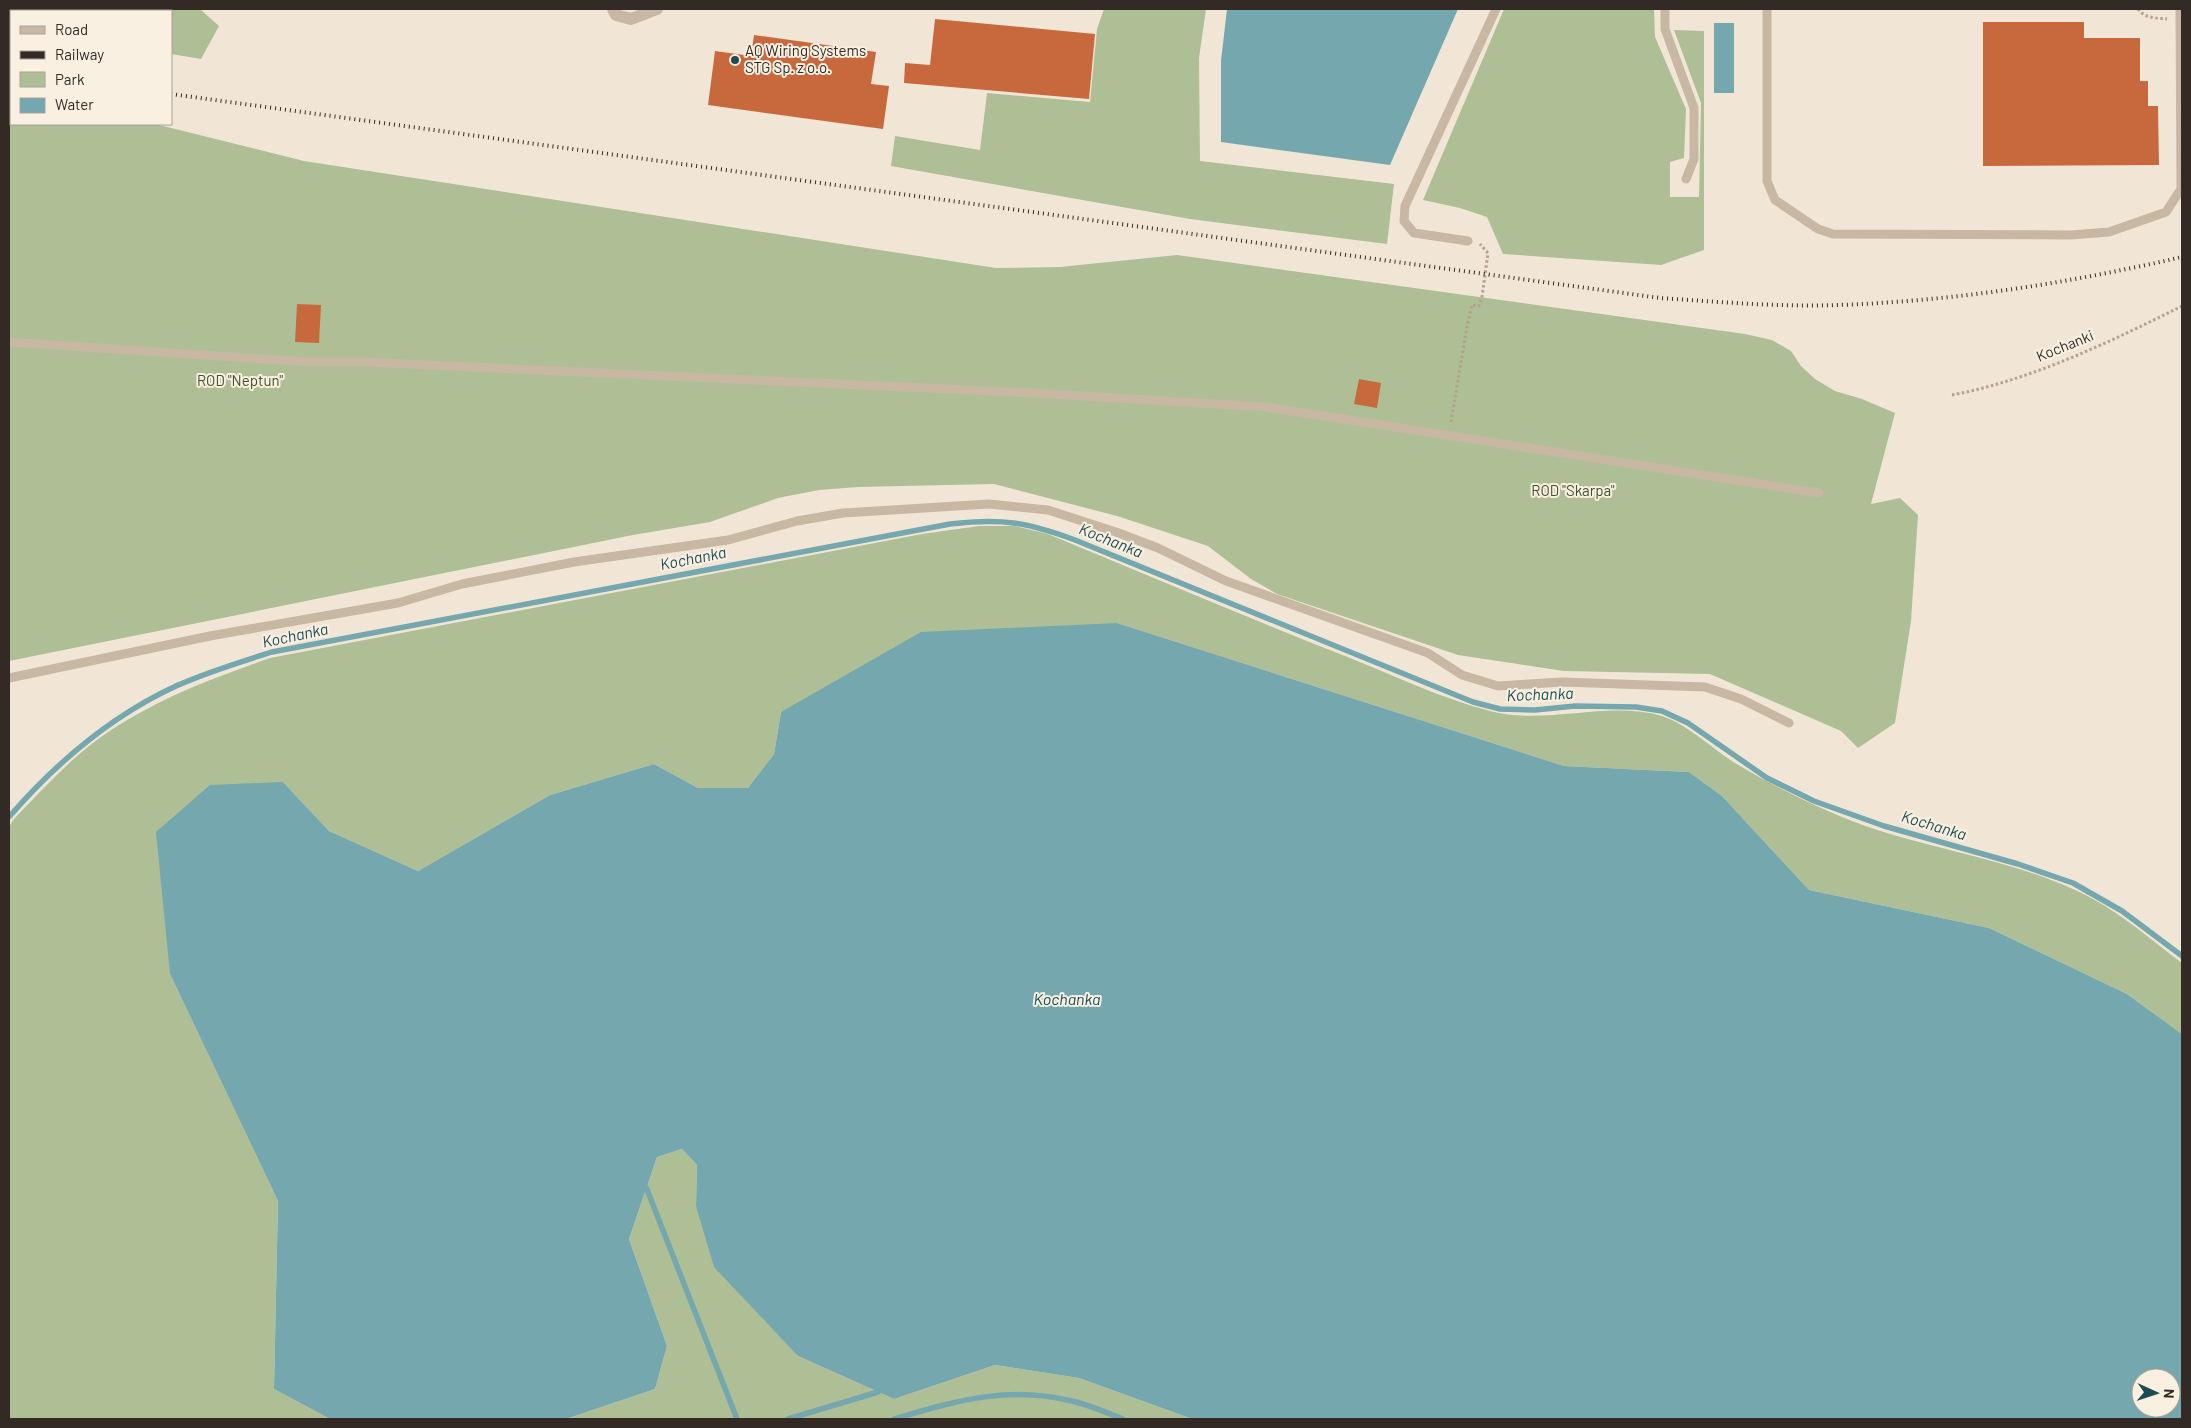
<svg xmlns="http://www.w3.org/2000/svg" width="2191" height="1428" font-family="Barlow,sans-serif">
<rect width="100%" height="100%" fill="#f1e6d6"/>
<path fill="#aebf96" d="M88,9H200L219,26L201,59L171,54V11H88Z
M1104,9H1206L1199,58L1200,161L1394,184L1387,244L1190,219L891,166L895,136L980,150L987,93L1090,102L1097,29Z
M1504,9H1654L1655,37L1686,109L1684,158L1670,162V197H1699L1701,103L1674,30L1704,31V250L1661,265L1503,254L1487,217L1460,208L1423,200Z
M9,111H11V124H155L304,161L996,268L1060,267L1177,255L1745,334L1772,340L1791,351L1801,366L1815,379L1835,391L1862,399L1895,413L1871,504L1900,498L1918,515L1911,621L1895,723L1858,748L1841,731L1710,674L1564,671L1458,655L1277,594L1251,579L1208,546L1117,516L994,484L858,487L819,490L778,498L710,522L633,535L9,661Z
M979,526H1015L1048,534C1147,575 1246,617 1345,656C1393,675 1440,698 1490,711C1546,726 1606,700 1662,716C1687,724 1713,749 1735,763C1765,781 1796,797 1828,811C1907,847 1997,854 2075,890C2114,907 2149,938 2182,963V1034L2127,994L1989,928L1809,890L1722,796L1689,772L1564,766L1117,623L781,712L774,754L748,788H698L654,764L550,795L418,871L329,831L283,782L170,974L278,1201L274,1389L330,1419H9V827L13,820C43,789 74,754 111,730C162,697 213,678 270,658L922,534Z
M682,1149L697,1165L696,1206L798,1356L894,1399L995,1365L1079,1378L1192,1419H566L655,1389L667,1346L629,1239L657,1157Z"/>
<path fill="#75a7ae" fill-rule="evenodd" d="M1227,9H1458L1390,165L1221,142V61Z
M1714,23H1734V93H1714Z
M1117,623L1564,766L1689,772L1722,796L1809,890L1989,928L2127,994L2182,1034V1419H1192L1079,1378L995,1365L894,1399L798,1356L714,1267L696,1206L697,1165L682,1149L657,1157L629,1239L667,1346L655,1389L566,1419H330L274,1389L278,1201L170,974L156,832L210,785L283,782L329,831L418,871L550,795L654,764L698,788H748L774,754L781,712L921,632ZM2141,1378H2171V1408H2141Z"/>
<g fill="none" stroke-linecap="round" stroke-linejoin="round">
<path stroke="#75a7ae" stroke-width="5.5" d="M9,817C55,764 111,716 176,686C207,672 240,662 272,652L950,524C1002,518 1026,522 1075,540L1473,702L1500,709L1535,710L1575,706L1636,707L1662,711L1688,723L1767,778L1814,801L1884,826L2018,864L2073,883L2122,911L2182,956
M646,1187L737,1419
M788,1419L878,1392
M894,1419C956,1401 1007,1385 1072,1401C1090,1405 1107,1413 1123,1419"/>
</g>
<path fill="#c8693d" d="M935,19L1095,34L1089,99L904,83L905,63L930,65Z
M1983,22H2084V38H2140V81H2148V106H2158L2159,165L1983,166Z
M754,35L876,52L871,84L889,86L883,129L708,105L715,51L751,56Z
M297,304L321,305L319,343L295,342Z
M1359,379L1381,383L1377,408L1354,404Z"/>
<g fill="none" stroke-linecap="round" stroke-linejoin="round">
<path stroke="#b4a18c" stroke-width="3" stroke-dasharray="2.5 2.5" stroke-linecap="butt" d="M2138,9C2144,18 2156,18 2167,19
M1952,395C2031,380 2110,342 2182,306
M1451,422L1468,321L1472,305L1479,306L1482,297L1488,253L1480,244"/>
<path stroke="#c8b7a2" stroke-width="9" d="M1665,9V29L1694,108V159L1686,179
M1767,9V181L1775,200L1818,229L1833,234L2071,235L2109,232L2166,212L2181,189L2180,9
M1468,241L1414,233L1404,221L1405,206L1496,9
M9,342L310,362H364L1033,393L1266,407L1819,493
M9,678L210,636L398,603L462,584L574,562L728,540L797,521L843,513L989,504L1048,510L1116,532L1158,548L1226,581L1428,653L1462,675L1498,686L1562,682L1705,687L1741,699L1789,723"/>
<path stroke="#c8b7a2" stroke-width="12" d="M613,9L616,15L631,19L657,9"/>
<path stroke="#332a25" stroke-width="4" stroke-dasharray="1 4" stroke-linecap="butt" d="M9,72H11
M171,94L1660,298C1719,302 1779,307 1838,305C1955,301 2069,283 2182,257"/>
</g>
<circle fill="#1a4c54" stroke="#f9f0e2" stroke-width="2" cx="735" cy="60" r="5"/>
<g text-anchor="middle" stroke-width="4" stroke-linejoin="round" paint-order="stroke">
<g font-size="15" fill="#332a25" stroke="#f9f0e2" text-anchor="start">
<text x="745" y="56">AQ Wiring Systems<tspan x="745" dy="17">STG Sp. z o.o.</tspan></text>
</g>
<g font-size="15" fill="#332a25" stroke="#f9f0e2">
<text transform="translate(2065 346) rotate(-22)" y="5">Kochanki</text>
</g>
<g font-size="15" fill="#3f5128" stroke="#f9f0e2">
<text x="240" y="386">ROD "Neptun"</text>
<text x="1573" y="496">ROD "Skarpa"</text>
</g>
<g font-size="16" font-style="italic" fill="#1a4c54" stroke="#f9f0e2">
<text transform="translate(1111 540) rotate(22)" y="6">Kochanka</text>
<text transform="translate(693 558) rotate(-11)" y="6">Kochanka</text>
<text transform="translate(295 635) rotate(-12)" y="6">Kochanka</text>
<text transform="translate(1540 694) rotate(-2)" y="6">Kochanka</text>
<text transform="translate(1934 825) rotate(17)" y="6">Kochanka</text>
<text x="1067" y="1005">Kochanka</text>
</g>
</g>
<rect width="2191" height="1428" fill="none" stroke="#332a25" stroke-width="20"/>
<rect x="10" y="10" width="162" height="115" fill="#f9f0e2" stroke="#aaa196"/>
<rect x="20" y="26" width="25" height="8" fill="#c8b7a2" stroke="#aaa196"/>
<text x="55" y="35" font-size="15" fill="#332a25">Road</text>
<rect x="20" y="51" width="25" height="8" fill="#332a25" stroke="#aaa196"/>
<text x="55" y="60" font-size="15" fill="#332a25">Railway</text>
<rect x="20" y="72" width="25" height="15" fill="#aebf96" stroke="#aaa196"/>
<text x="55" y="85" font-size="15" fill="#332a25">Park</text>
<rect x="20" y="98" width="25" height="15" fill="#75a7ae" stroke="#aaa196"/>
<text x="55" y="110" font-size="15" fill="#332a25">Water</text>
<g transform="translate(2156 1393) rotate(93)"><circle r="24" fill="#f9f0e2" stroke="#aaa196"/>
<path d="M0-4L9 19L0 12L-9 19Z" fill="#1a4c54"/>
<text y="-8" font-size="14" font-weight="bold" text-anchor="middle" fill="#332a25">N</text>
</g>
</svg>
